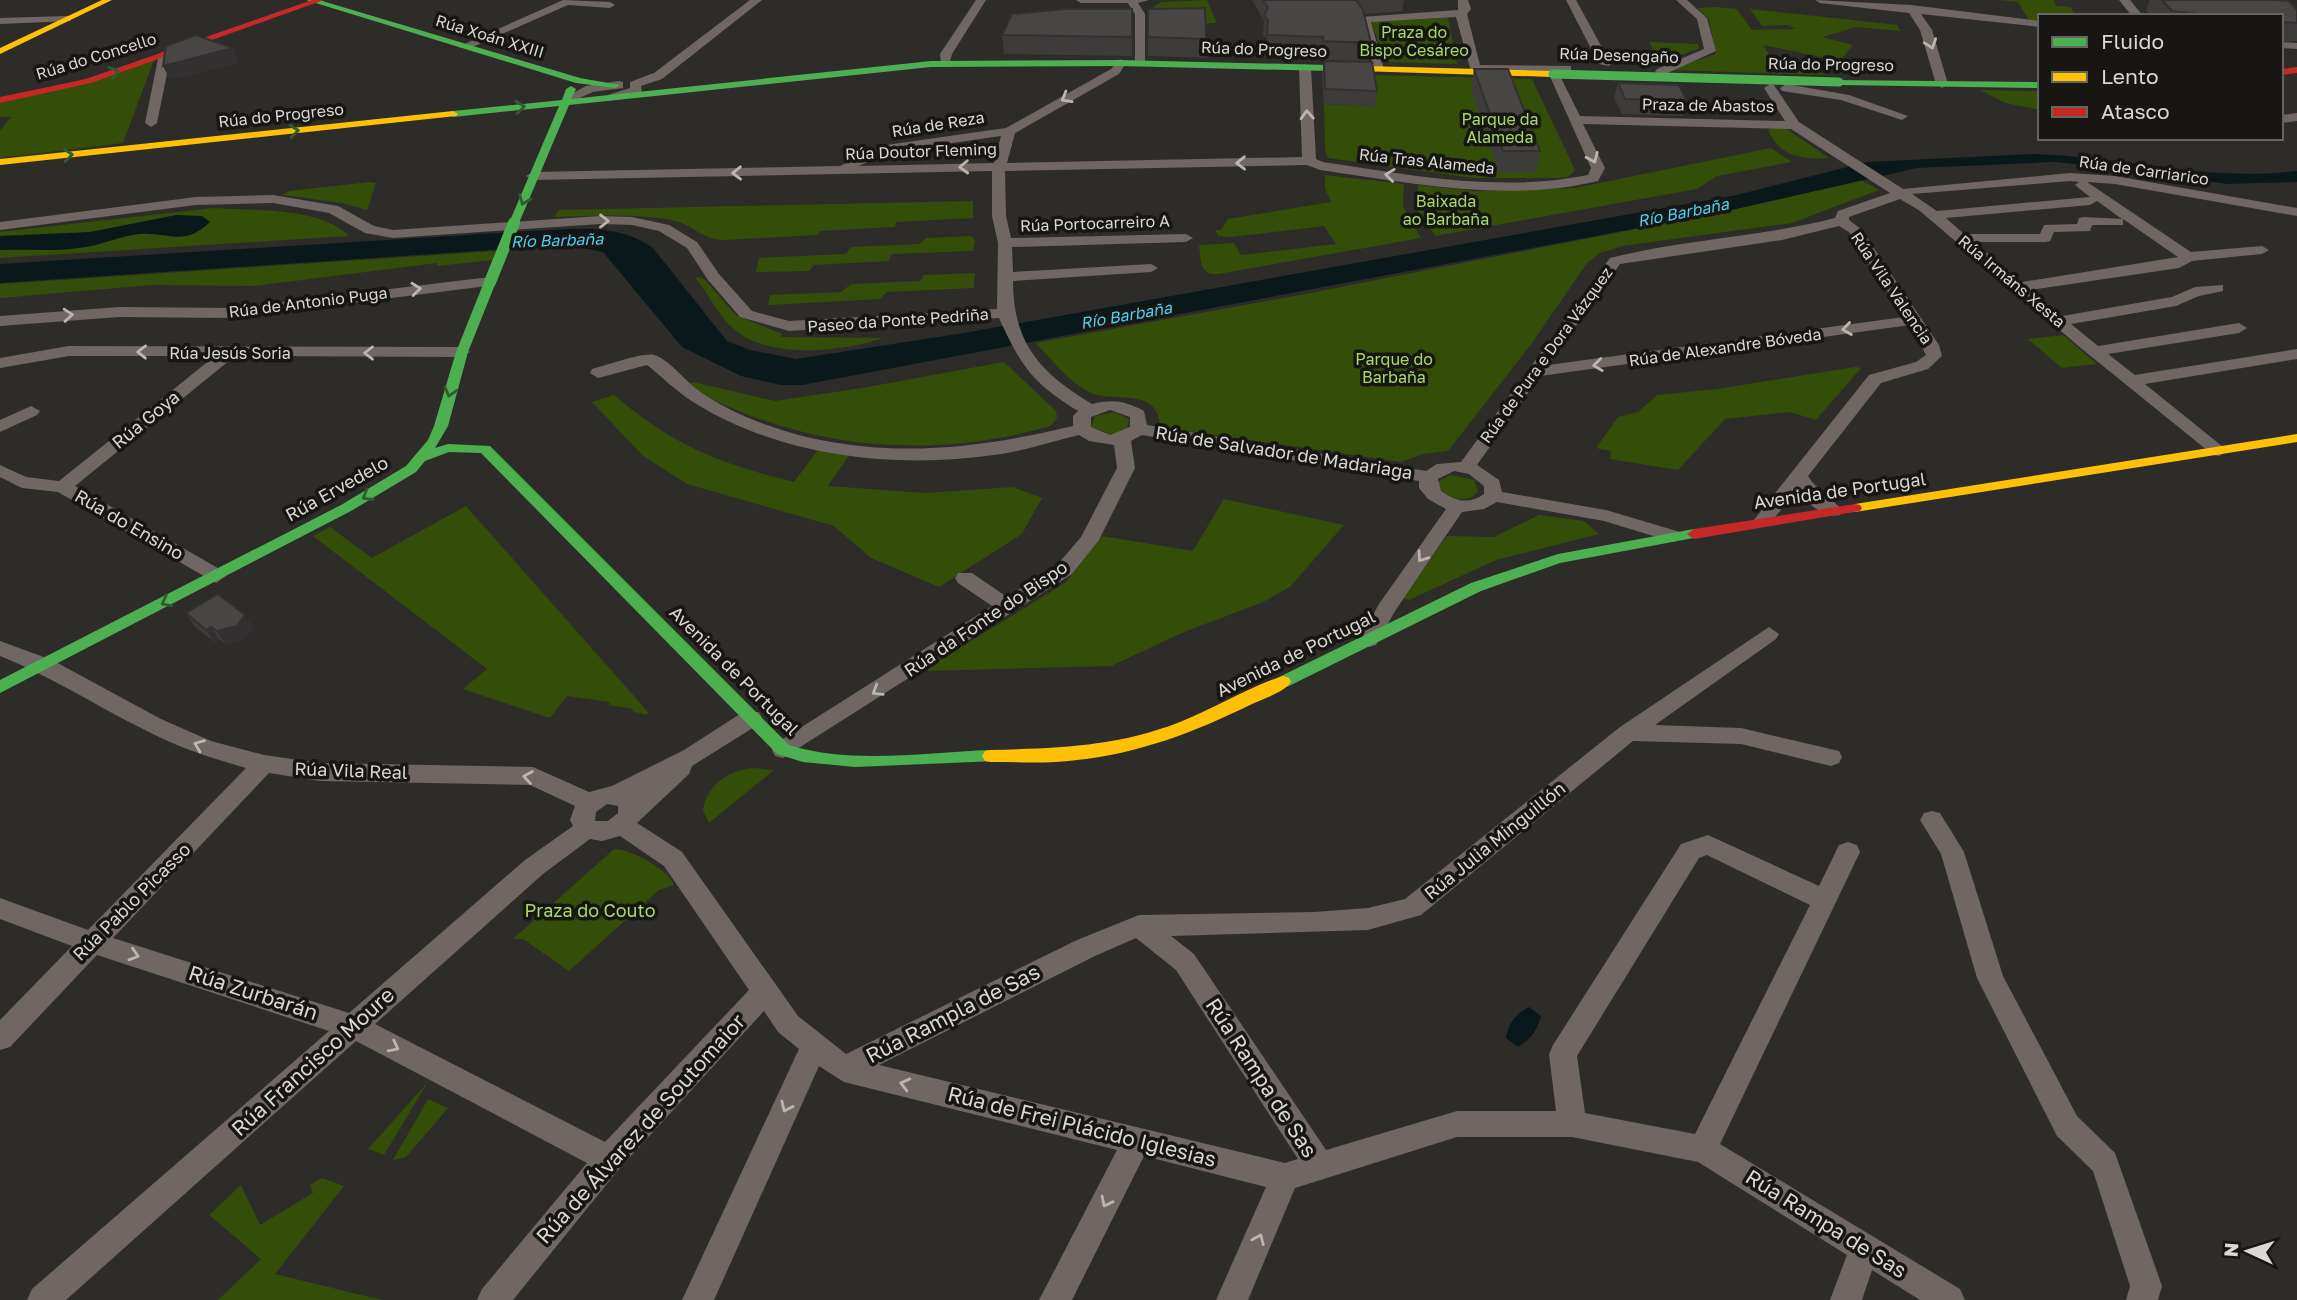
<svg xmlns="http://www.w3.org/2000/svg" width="2297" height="1300" font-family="'Golos Text',sans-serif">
<rect width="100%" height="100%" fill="#2e2c29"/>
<path fill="#344d09" d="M1207,0L1217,23L1172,25L1157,20L1153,7L1161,2Z
M1998,0H2054L2056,6L2070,7L2077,16H2040V22H2030L2018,2Z
M1715,7L1737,9L1752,30L1796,29L1787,25L1762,26L1750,9L1916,27L1897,25L1900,31L1856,27L1822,37L1853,45L1840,61L1763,45L1774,61L1829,75L1668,70L1716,54L1709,19L1698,8Z
M1448,18L1457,64L1385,62L1371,21Z
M1649,42L1698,44L1699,48L1660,63Z
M154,60L123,143L0,158V131L11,117H0V102Z
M1371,75L1532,79L1575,170L1568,177L1559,178H1475L1328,158L1325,150L1324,104L1375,106Z
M1980,90L2040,91V110L2005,103Z
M1775,128H1785L1829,158C1803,160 1778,157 1768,129Z
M1771,148L1792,162L1717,176L1697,189L1435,236L1416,208L1418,185L1475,191L1575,188Z
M1325,175L1404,184L1403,206L1421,238L1218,274C1199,275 1201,261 1199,245L1234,243L1241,255L1336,244L1324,226L1231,237L1218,236L1215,230H1221L1228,219L1331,202L1325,189Z
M1861,180L1879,190L1792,223L1622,246L1600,253L1587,263L1532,343L1448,451L1423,454L1401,462L1160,427C1159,385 1112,404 1089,392C1068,381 1052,360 1036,343L1300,295L1718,213Z
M370,182L376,183L367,210L342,203L282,195L289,191Z
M973,201V218L896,222L895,227L820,231L818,235L722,240C702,239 690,223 671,220C633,213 592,216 554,217L559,210Z
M213,208C253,211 321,207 349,236L0,258V232Z
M971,236L975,240L973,251L892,254L888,261L814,265L809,271L756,272L759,258L846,254L851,247L920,244L926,238Z
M496,251L494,260L437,266V263L254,286L152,285L0,298V284Z
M975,273L974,288L887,292L880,299L768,305L770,295L841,292L851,284L920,281L924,275Z
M698,277L704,279L736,315L782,334L781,337L883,338C843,352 768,359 735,330C718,316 709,294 695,278Z
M2063,335L2097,364L2062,368L2028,339Z
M1004,362L1056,411L1057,418L1051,426C926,461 800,450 686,385L693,382L775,401L862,388Z
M1855,367L1861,368L1816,420L1790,412L1725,419L1678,470L1610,459L1611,451L1596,448L1618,417L1638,412L1657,395L1717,389Z
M614,395C674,446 718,463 794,482L818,450L850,454L828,486L926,493L1013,487L1042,498L1022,534L939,587L871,558L834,526L687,484L643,456L592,402Z
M1114,412L1129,419L1127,430L1111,435L1091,427L1095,416Z
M1450,475L1474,480L1478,492C1466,504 1452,499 1439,490L1438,482Z
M1224,499L1344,525L1290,587L1261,603L1184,632L1111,666L922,671L1065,583L1102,536L1193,551Z
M466,506L648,712L647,715L632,711L633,709L609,705L610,702L567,696L550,718L463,689L487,669L313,536L330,527L372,558Z
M1539,515L1584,521L1599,534L1496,560L1409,600L1403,598L1447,536L1494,537Z
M752,768L774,770L709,823L703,810C707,785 728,771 752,768Z
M614,849C628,847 671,871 674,885L659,890L569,971L523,939H513Z
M428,1082L384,1155L368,1149Z
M428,1099L448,1108L406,1157L393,1160Z
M322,1178L344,1186L275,1274L382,1300H218L261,1259L209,1215L241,1185L260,1225L313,1193L310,1185Z"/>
<path fill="#0a181c" d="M2033,154C2124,157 2206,182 2297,171V182L2227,184L2137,170L2054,162L1917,168L1718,213L802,385H781L741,376L682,347L603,252L573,246L523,248L0,283V264L530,231C571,229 618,222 653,248L727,341L750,350L796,359L964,333L1737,195L1867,162Z
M176,215L202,216L210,222C183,248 167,231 139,234C121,236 104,244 86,247C57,252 29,249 0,250V236L90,232Z
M1529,1007L1541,1016C1537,1031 1531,1039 1518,1047L1506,1038C1508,1023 1516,1014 1529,1007Z"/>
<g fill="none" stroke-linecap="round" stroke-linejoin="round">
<path fill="#706663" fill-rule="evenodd" d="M563,0L610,2L615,5L610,8L568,5L468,49L458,47Z
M750,0H762L662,79L641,86L642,93L608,101V95L630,88V82L654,73Z
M976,0H986L952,54L949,65H941L940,54Z
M1076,0H1149L1138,3L1145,14V65L1135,63V14L1128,3H1081Z
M1458,0H1468L1471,9L1467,14L1480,65L1571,66V72H1558L1580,116L1785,121L1764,88L1770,84L1774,85L1799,122L1903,189L2070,173L2115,176L2297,208V216L2115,184L2087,182L2191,252L2262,246L2269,250L2262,254L2192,261L2179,268L2031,290L2062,316L2172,297L2195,287L2223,285V291L2199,296L2176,306L2071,324L2098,346L2239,323L2247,328L2239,333L2108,354L2135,375L2297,349V359L2145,384L2228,451L2219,456L2213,455L2082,349L1920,211L1900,199L1849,217V220L1861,229L1939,345L1942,356L1928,369L1881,383L1808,476C1817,491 1832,497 1842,511L1840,515C1824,519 1805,502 1797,489L1769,525H1755L1753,521L1869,375L1916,362L1926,355L1910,325L1540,376L1477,465L1499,480L1502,492L1606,510L1680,532L1683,536L1673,542L1604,521L1497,502L1484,509L1462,512L1395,611L1376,645L1369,647L1359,640L1379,604L1446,509L1428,499L1419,488V481L1142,435L1131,441L1135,468L1099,540L1072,574L783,758L775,756L772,750L775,744L992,606L958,583L955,578L958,573H972L1007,597L1058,564L1081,537L1117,468L1114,445L1089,441L1079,435C1053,441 1028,450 1001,454C898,470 783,458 693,402C676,391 662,377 647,365L598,378L590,373L592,369C605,366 643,352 654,355C670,360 685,381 699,391C732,414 773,429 811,438C901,458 985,447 1073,426V416L1078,411C1032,383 1021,366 999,318L789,331L740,317L708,280L687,248L659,231L632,225L600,224L393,238L365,233L329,213L273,203L196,205L0,230V222L196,197L273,195L338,206L374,226L393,230L600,216L632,217L669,225L697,242L719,274L752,311L789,321L997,309L998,243L992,216V171L533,180L526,176L533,172L840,166L886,145L1006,128L1111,69L1120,59L1126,63L1119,74L1015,133L1007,163L1302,157L1299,68L1305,64L1311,68L1316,159L1323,162C1411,175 1499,193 1588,175L1591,168L1548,72L1488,71L1472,75L1456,17L1371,22L1384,69L1374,72L1361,17L1458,10ZM1583,124L1791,129L1890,193L1838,211L1835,218C1761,237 1684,239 1610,258L1461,462L1437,464L1426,471L1147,425L1144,411C1125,401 1113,399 1092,404C1040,373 1013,343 1013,281L1151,272L1158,268L1151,264L1013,272L1012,247L1186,242L1193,238L1186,234L1011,238L1006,216L1005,171L1307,165L1320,170C1412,183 1506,203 1598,181L1605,168ZM1001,136L994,163L859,166L889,152ZM2070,181L2079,182L2075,185L2090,197L1937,211L1912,194ZM2097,201L2122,219L2084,217L2079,218L2077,224L2044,225L2040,234H1964L1946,218L2090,205ZM2123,219L2178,257L2022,282L1974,242H2045L2050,241L2054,232L2090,231L2092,225H2123ZM1839,226L1849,232L1904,317L1548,365L1620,264L1782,240ZM1110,410L1130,417V427L1110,435L1091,427V417ZM1454,471L1469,474L1484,486V494C1469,505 1455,501 1441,491L1438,479Z
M1566,0H1576L1611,64L1609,66L1599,64Z
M1676,0H1687L1707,18L1716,51L1661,76L1655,72L1657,69L1704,49L1697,19Z
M1815,0L1911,5L2040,21V27L1921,14L1932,30L1948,84L1942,88L1936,84L1920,30L1909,13L1820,3Z
M2119,0H2130L2143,16H2132Z
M67,16L71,17V21L0,24V18Z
M2281,42L2297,43V49L2281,48Z
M165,51L171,54L157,123L151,127L145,123L159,54Z
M619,81L623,82V88L593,92L568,103L562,99L586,86Z
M1786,84L1849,95L1908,116L1902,120L1841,100L1782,91L1780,88Z
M2297,113V121L2281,123V115Z
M490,277L495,279V285L232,318L119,317L0,326V316L119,307L232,308Z
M69,346L462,347L470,352L462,357L235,356L75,486L223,571L226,576L216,583L58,492L22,488L0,477V465L26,477L59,481L215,356H69L0,368V358Z
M31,406L40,411L37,415L0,432V420Z
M1769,627L1779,634L1776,639L1655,725L1741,728L1839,751L1842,757L1839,763L1831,766L1741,744L1633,741L1421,915L1368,930L1171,936L1194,954L1326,1150L1457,1111H1556L1549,1054L1553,1045L1681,844L1708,835L1819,886L1839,845L1848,842L1857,845L1860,852L1720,1144L1960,1289L1965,1300H1920L1872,1270L1862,1300H1830L1847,1255L1698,1162L1572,1137H1457L1295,1188L1248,1300H1216L1266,1187L1144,1156L1072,1300H1039L1117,1150L844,1082L819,1066L714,1300H682L799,1049L778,1032L764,1011L619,1169L513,1300H477L482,1289L587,1163L356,1041L66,1300H27L32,1289L329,1031L97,955L10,1047L0,1050V1020L72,946L0,919V898L88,930L246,768C211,758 177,747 145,730C96,706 51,676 0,656V641L52,660L161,719L211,741L264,755L320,763L533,767L589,792L612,786L684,750L743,712H759L762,718L759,724L692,766L689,774L637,823L682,852L798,1016L846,1054L1077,940L1139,915L1314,912L1368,908L1405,899L1620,727ZM269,773L320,781L530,785L575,806L570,820L573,826L525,860L349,1013L113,938ZM607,804L618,806V813L608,821H595L596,812ZM620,836L664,866L749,990L605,1142L375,1024L543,874L590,839L602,841ZM1707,855L1810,905L1695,1134L1585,1113L1577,1056L1699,858ZM1136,938L1176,970L1298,1159L1285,1163L879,1065L1095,956Z
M1932,811L1940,813L1964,852L2003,976L2077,1116L2115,1153L2162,1286L2158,1300H2126L2130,1286L2093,1171L2057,1136L1977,978L1941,854L1920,820L1924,813Z"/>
<path fill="#4caf50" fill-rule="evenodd" d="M306,0H319L580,78L620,85L615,88L576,83Z
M1120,60L1329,65L1333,68L1329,71L1120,66L931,67L569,105L519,223L514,226L509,223L559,106L453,117L448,114L453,111L562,100L566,89L571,86L576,89L571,99L931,61Z
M1836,80L2040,82V88L1839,85L1836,84Z
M490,279L496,282L468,352L448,426L435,448L448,444L490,446L789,745C853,765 926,752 991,750L997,751L1000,756L997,761L855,767L803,762L777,754L481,453L449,452L425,461L416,472L351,511L0,693V680L341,505L406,466L428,440L434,426L456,352L484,282Z
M1694,529L1699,531L1701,534L1699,537L1560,563L1481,591L1289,686L1283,688L1275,682L1277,678L1471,583L1558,554Z"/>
<path fill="#ffc107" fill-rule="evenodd" d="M102,0H112L0,54V48Z
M1329,65L1553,71L1557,74L1553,77L1326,70V66Z
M453,111L458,114L456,116L0,165V159Z
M2297,434V442L1855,512L1848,508L1855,504Z
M1283,676L1289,678L1291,682C1283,693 1262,699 1250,705C1195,732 1137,754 1077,760C1048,764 1020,762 991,762L985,761L982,756L985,751L991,750C1059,748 1116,747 1180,722C1213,709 1251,686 1283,676Z"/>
<path fill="#c62828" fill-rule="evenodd" d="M312,0H324L91,83L0,103V97L86,79Z
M2297,67V73L2281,75V69Z
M1855,504L1860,505L1862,508L1860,511L1694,539L1687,534L1694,529Z"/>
<path stroke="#4caf50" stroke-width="9" d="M1553,74L1839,82"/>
<path stroke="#4caf50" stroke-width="12" d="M490,282L514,223"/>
</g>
<path fill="#3e3b3b" d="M1252,0H1404L1402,11L1364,14L1371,43L1368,62L1321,60V56L1266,54L1267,38L1263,35L1264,21Z
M2150,0H2276L2297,10V41L2281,42V16H2151L2146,10Z
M1132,9V56L1004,54L1002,35Z
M1148,9L1206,39V58L1148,56Z
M1324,61L1377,91L1375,106L1324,104L1322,76Z
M1474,69L1540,151L1536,172H1499L1471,88Z
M1618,83L1687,101L1683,116L1622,114L1614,98Z
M186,613L253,627L245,639L225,644L219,639L214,642L194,626Z"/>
<path fill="#323030" d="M233,48L239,63L170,80L163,66Z
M245,615L253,627L245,639L225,644L217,631Z
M211,627L219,639L214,642L206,630Z"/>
<path fill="#484545" stroke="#323030" stroke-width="2" d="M1263,0H1356L1363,10L1371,43L1323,41V37L1267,35L1268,20L1264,16L1268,7Z
M2162,0H2276L2289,1L2297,10V23L2281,22V16H2218L2172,11Z
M1205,8L1206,39L1148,37V9Z
M1065,9H1132V37L1002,35L1012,14Z
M196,35L233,48L163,66L166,46Z
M1324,61L1372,62L1377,91L1325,89Z
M1474,69H1508L1540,151H1503Z
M1618,83L1679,85L1687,101L1625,99Z
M218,594L245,615L237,626L217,631L211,627L206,630L186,613Z"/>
<defs><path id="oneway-chevron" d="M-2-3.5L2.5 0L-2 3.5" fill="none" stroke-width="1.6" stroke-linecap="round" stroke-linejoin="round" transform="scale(1.75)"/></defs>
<g stroke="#bab6b2">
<use href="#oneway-chevron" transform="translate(1931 44) rotate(71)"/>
<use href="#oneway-chevron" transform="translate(1066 98) rotate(150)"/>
<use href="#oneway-chevron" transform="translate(1307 115) rotate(-93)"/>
<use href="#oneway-chevron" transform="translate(1593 158) rotate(66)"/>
<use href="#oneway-chevron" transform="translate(1241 163) rotate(179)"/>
<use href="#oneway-chevron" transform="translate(964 167) rotate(178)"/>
<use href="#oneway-chevron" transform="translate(737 173) rotate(179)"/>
<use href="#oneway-chevron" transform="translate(1390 175) rotate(-173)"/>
<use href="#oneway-chevron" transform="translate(604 221)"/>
<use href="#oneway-chevron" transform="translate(416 289) rotate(-6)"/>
<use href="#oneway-chevron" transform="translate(68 315) rotate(-4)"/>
<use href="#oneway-chevron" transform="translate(1847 329) rotate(172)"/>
<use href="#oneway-chevron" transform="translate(142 352) rotate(-179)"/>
<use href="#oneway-chevron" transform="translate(369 353) rotate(180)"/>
<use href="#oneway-chevron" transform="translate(1598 365) rotate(173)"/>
<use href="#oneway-chevron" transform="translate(1422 557) rotate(125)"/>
<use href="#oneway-chevron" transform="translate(877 691) rotate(148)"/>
<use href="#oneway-chevron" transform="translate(199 745) rotate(-158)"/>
<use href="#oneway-chevron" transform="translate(528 777) rotate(-171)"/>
<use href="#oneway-chevron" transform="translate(134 955) rotate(17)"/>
<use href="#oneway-chevron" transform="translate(394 1047) rotate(27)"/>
<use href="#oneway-chevron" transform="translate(905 1084) rotate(-166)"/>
<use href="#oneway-chevron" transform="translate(786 1107) rotate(115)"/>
<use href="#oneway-chevron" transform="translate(1106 1202) rotate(117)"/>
<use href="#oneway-chevron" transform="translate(1259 1239) rotate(-67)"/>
</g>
<g stroke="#2f5b2e">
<use href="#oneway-chevron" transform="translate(114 72) rotate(-19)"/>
<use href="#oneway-chevron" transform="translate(520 107) rotate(-6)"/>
<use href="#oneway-chevron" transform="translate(294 131) rotate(-6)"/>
<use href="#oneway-chevron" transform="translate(68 155) rotate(-6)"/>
<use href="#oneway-chevron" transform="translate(524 200) rotate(112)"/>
<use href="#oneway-chevron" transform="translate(450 392) rotate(106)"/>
<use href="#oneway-chevron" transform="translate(367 496) rotate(150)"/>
<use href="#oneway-chevron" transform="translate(166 602) rotate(153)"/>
</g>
<g text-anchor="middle" stroke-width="7" stroke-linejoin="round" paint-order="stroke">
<g font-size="16" fill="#a7da6a" stroke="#171613">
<text x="1414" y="38">Praza do<tspan x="1414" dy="18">Bispo Cesáreo</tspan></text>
<text x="1500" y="125">Parque da<tspan x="1500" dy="18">Alameda</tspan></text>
<text x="1446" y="207">Baixada<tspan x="1446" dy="18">ao Barbaña</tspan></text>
<text x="1394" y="365">Parque do<tspan x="1394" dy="18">Barbaña</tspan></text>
</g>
<g font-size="16" fill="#dad8d4" stroke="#171613">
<text transform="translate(490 36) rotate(17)" y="6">Rúa Xoán XXIII</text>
<text transform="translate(1264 49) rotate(2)" y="6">Rúa do Progreso</text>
<text transform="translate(1619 55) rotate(2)" y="6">Rúa Desengaño</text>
<text transform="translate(96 56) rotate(-17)" y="6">Rúa do Concello</text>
<text transform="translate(1831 64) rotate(1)" y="6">Rúa do Progreso</text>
<text transform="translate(1708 105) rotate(1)" y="6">Praza de Abastos</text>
<text transform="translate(281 115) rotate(-6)" y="6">Rúa do Progreso</text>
<text transform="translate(938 124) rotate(-9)" y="6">Rúa de Reza</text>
<text transform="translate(921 151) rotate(-2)" y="6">Rúa Doutor Fleming</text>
<text transform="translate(1427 161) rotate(6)" y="6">Rúa Tras Alameda</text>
<text transform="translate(2144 170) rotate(8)" y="6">Rúa de Carriarico</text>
<text transform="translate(1095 223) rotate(-2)" y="6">Rúa Portocarreiro A</text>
<text transform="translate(2012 281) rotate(40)" y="6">Rúa Irmáns Xesta</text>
<text transform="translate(1892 288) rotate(56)" y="6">Rúa Vila Valencia</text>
<text transform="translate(308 302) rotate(-7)" y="6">Rúa de Antonio Puga</text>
<text transform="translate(898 320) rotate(-4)" y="6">Paseo da Ponte Pedriña</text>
<text transform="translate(1725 347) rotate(-8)" y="6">Rúa de Alexandre Bóveda</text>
<text x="230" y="359">Rúa Jesús Soria</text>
<text transform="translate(1546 355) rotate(-54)" y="6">Rúa de Pura e Dora Vázquez</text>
</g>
<g font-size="16" font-style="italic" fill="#4cd1f1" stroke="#171613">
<text transform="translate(1683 212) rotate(-11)" y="6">Río Barbaña</text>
<text transform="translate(557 240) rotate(-2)" y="6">Río Barbaña</text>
<text transform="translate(1126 315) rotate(-10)" y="6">Río Barbaña</text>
</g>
<g font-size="18" fill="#dad8d4" stroke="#171613">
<text transform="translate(146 420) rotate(-39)" y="6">Rúa Goya</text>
<text transform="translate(1284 453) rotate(9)" y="6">Rúa de Salvador de Madariaga</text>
<text transform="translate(337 489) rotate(-29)" y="6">Rúa Ervedelo</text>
<text transform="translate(1840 491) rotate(-8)" y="6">Avenida de Portugal</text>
<text transform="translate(129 525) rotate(30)" y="6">Rúa do Ensino</text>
<text transform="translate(986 619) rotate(-34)" y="6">Rúa da Fonte do Bispo</text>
<text transform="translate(1296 654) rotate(-26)" y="6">Avenida de Portugal</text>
<text transform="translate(734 671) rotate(45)" y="6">Avenida de Portugal</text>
<text transform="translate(351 771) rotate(2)" y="6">Rúa Vila Real</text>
<text transform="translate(1495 841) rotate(-39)" y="6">Rúa Julia Minguillón</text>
<text transform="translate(132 902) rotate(-45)" y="6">Rúa Pablo Picasso</text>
</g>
<g font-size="18" fill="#a7da6a" stroke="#171613">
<text x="590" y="917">Praza do Couto</text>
</g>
<g font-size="21" fill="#dad8d4" stroke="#171613">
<text transform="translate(253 993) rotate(18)" y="7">Rúa Zurbarán</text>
<text transform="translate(953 1014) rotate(-27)" y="7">Rúa Rampla de Sas</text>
<text transform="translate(313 1062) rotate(-42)" y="7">Rúa Francisco Moure</text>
<text transform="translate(1261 1078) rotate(57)" y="7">Rúa Rampa de Sas</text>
<text transform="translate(1082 1127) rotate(14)" y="7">Rúa de Frei Plácido Iglesias</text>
<text transform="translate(641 1129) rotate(-48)" y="7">Rúa de Álvarez de Soutomaior</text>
<text transform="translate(1826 1224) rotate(32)" y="7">Rúa Rampa de Sas</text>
</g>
</g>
<rect x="2038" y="14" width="245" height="126" fill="#171613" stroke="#656460" stroke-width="2"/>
<rect x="2052" y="37" width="35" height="10" fill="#4caf50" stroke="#656460" stroke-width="2"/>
<text x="2101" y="49" font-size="21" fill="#dad8d4">Fluido</text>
<rect x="2052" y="72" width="35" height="10" fill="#ffc107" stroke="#656460" stroke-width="2"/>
<text x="2101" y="84" font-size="21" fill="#dad8d4">Lento</text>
<rect x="2052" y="107" width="35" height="10" fill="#c62828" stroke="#656460" stroke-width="2"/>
<text x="2101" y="119" font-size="21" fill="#dad8d4">Atasco</text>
<g transform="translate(2248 1251) rotate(274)" stroke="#171613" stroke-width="5" paint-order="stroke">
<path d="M0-5L12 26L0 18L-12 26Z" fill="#dad8d4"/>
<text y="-10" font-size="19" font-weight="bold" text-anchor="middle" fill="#dad8d4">N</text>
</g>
</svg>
